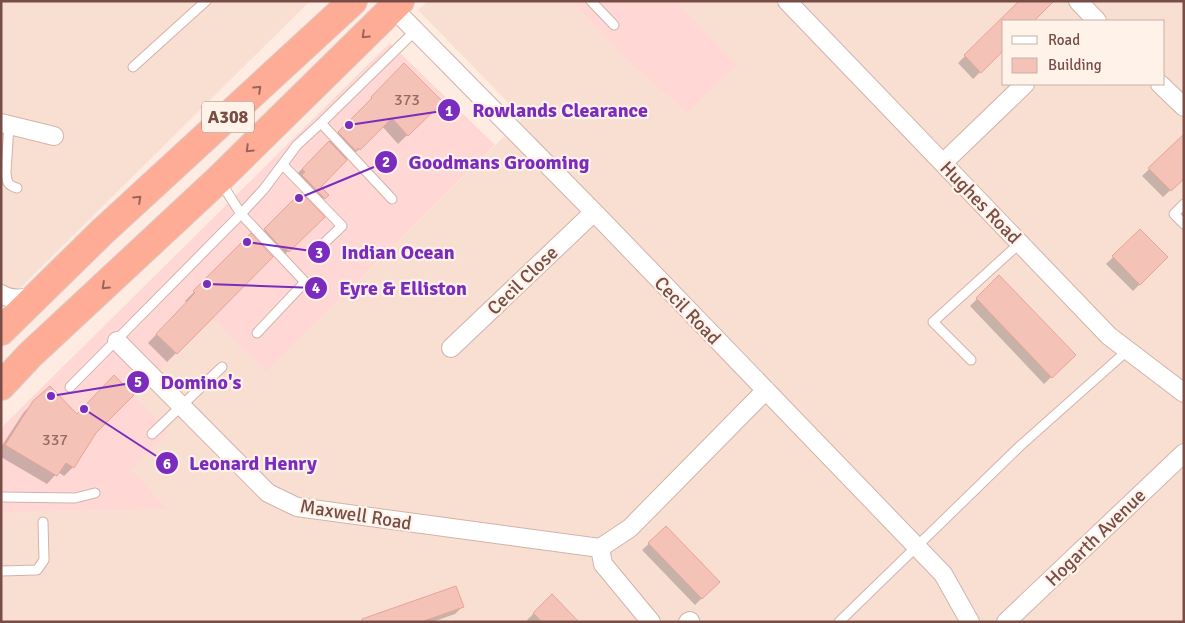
<svg xmlns="http://www.w3.org/2000/svg" width="1185" height="623" font-family="Signika,sans-serif">
<rect width="100%" height="100%" fill="#feece2"/>
<path fill="#f8dfd2" fill-rule="evenodd" d="M1,1H310L1,307Z
M428,1H571L629,62L687,113L738,65L676,1H1184V622H1V513L166,509L132,470L168,432L134,395L177,355L213,318L266,372L523,118L418,10ZM1004,21H1164V84H1004Z"/>
<path fill="#ffd7d4" d="M571,1H676L738,65L687,113L629,62Z
M390,43L495,145L266,372L213,319L177,355L134,395L169,432L132,470L167,509L1,513V430L3,426Z"/>
<path fill="#0003" d="M1021,1L1045,9L1032,21H1004V49L973,79L958,63Z
M404,65L441,102L398,144L382,126L350,158L348,157L319,187L327,195L318,204L296,175Z
M1177,142L1184,177L1163,197L1142,176Z
M301,194L323,217L281,258L258,237Z
M1140,231L1167,257L1133,291L1106,264Z
M251,235L272,257L167,362L148,343L187,303L185,301Z
M999,277L1074,355L1044,384L970,306Z
M34,402L95,433L73,467L64,476L58,472L47,484L1,457V447L24,412Z
M666,528L718,582L695,605L642,550Z
M552,596L578,622H529L527,620Z
M462,607L455,614L432,622H382Z"/>
<path fill="#f5c2b7" stroke="#e9a396" d="M1019,1H1054L1034,21H1004V50L981,73L964,55Z
M404,63L443,102L408,136L392,118L360,150L358,148L356,151L338,132L372,98L371,97Z
M1184,134V179L1171,191L1148,168Z
M329,141L347,160L321,187L329,195L325,199L302,175L305,172L302,169Z
M301,192L325,217L289,252L284,247L282,249L264,229Z
M1140,229L1168,257L1140,285L1112,256Z
M251,233L273,257L177,354L156,334L195,293L193,291Z
M999,275L1076,355L1052,378L976,298Z
M114,375L134,395L96,433L74,468L66,463L57,476L5,445L33,401L50,386L77,414Z
M666,526L720,582L702,599L648,543Z
M456,586L464,607L421,622H362V619Z
M552,594L579,622H542L533,613Z"/>
<g fill="none" stroke-linecap="round" stroke-linejoin="round">
<g stroke="#d2b3aa" stroke-width="11">
<path id="service" d="M591,1L614,25
M133,67L206,1
M321,123L392,199
M9,125L6,172C7,182 7,185 17,188
M283,165L342,226L315,252
M220,181L241,214L305,282L257,333
M1184,204L1174,214L1184,224
M971,360L933,322L1020,243
M70,387L241,214L264,189L297,145L321,123L415,31
M152,434L222,367
M1,497L75,498L95,493
M1,571L37,570L44,560L43,522
M839,622L1020,446L1128,350"/>
</g>
<g stroke="#d2b3aa" stroke-width="20">
<path id="minor" d="M787,1L1109,336L1184,393
M1078,1L1097,21
M393,8L594,212L943,574L970,622
M1160,84L1184,107
M1,123L54,136
M943,163L1025,84
M1,294C12,301 25,298 37,296
M117,341L268,493L297,507L600,548L630,528L766,390
M451,348L594,212
M600,548L603,564L651,622
M688,622L690,621
M1006,622L1184,453"/>
</g>
<g stroke="#d9cdcb" stroke-width="30">
<path id="trunk" d="M1,331L102,232L353,1
M1,386L30,355L219,179L400,1"/>
</g>
<use href="#service" stroke="#fff" stroke-width="9"/>
<use href="#minor" stroke="#fff" stroke-width="18"/>
<use href="#trunk" stroke="#feac95" stroke-width="28"/>
</g>
<defs><path id="oneway-chevron" d="M-2-3.5L2.5 0L-2 3.5" fill="none" stroke-width="1.6" stroke-linecap="round" stroke-linejoin="round" transform="scale(1.25)"/></defs>
<g stroke="#99655a">
<use href="#oneway-chevron" transform="translate(365 35) rotate(136)"/>
<use href="#oneway-chevron" transform="translate(258 89) rotate(-43)"/>
<use href="#oneway-chevron" transform="translate(249 149) rotate(136)"/>
<use href="#oneway-chevron" transform="translate(138 199) rotate(-43)"/>
<use href="#oneway-chevron" transform="translate(105 286) rotate(137)"/>
</g>
<g text-anchor="middle" stroke-width="4.5" stroke-linejoin="round" paint-order="stroke">
<g font-size="16" fill="#966a62">
<text x="407" y="105">373</text>
<text x="55" y="445">337</text>
</g>
<rect fill="#fff2e9" stroke="#a07e77" stroke-width="1" x="202" y="101.5" width="52" height="31" rx="4"/>
<g font-size="18" font-weight="bold" fill="#774d46">
<text x="228" y="123">A308</text>
</g>
<g font-size="19" fill="#774d46" stroke="#fff2e9">
<text transform="translate(981 202) rotate(46)" y="7">Hughes Road</text>
<text transform="translate(522 280) rotate(-44)" y="7">Cecil Close</text>
<text transform="translate(688 310) rotate(46)" y="7">Cecil Road</text>
<text transform="translate(356 514) rotate(9)" y="7">Maxwell Road</text>
<text transform="translate(1095 537) rotate(-44)" y="7">Hogarth Avenue</text>
</g>
</g>
<path fill="none" stroke="#7b2cbf" stroke-width="2" d="M349 125L449 110M299 198L386 162M247 242L319 252M207 284L316 288M51 396L138 382M84 409L167 463"/>
<g fill="#7b2cbf" stroke="#fff2e9" stroke-width="2">
<circle cx="349" cy="125" r="5"/>
<circle cx="299" cy="198" r="5"/>
<circle cx="247" cy="242" r="5"/>
<circle cx="207" cy="284" r="5"/>
<circle cx="51" cy="396" r="5"/>
<circle cx="84" cy="409" r="5"/>
<circle cx="449" cy="110" r="12"/>
<circle cx="386" cy="162" r="12"/>
<circle cx="319" cy="252" r="12"/>
<circle cx="316" cy="288" r="12"/>
<circle cx="138" cy="382" r="12"/>
<circle cx="167" cy="463" r="12"/>
</g>
<g font-size="15" text-anchor="middle" font-weight="bold" fill="#fff">
<text x="449" y="116">1</text>
<text x="386" y="167">2</text>
<text x="319" y="258">3</text>
<text x="316" y="293">4</text>
<text x="138" y="387">5</text>
<text x="167" y="469">6</text>
</g>
<g font-size="20" text-anchor="middle" font-weight="bold" fill="#7b2cbf" stroke="#fff2e9" stroke-width="4.5" stroke-linejoin="round" paint-order="stroke">
<text x="560" y="117">Rowlands Clearance</text>
<text x="499" y="169">Goodmans Grooming</text>
<text x="398" y="259">Indian Ocean</text>
<text x="403" y="295">Eyre &amp; Elliston</text>
<text x="201" y="389">Domino's</text>
<text x="253" y="470">Leonard Henry</text>
</g>
<rect width="1185" height="623" fill="none" stroke="#774d46" stroke-width="5"/>
<rect x="1002" y="20" width="162" height="65" fill="#fff2e9" stroke="#c9b0a8"/>
<rect x="1012" y="36" width="25" height="8" fill="#ffffff" stroke="#c9b0a8"/>
<text x="1048" y="45" font-size="15" fill="#774d46">Road</text>
<rect x="1012" y="58" width="25" height="15" fill="#f5c2b7" stroke="#c9b0a8"/>
<text x="1048" y="70" font-size="15" fill="#774d46">Building</text>
</svg>
